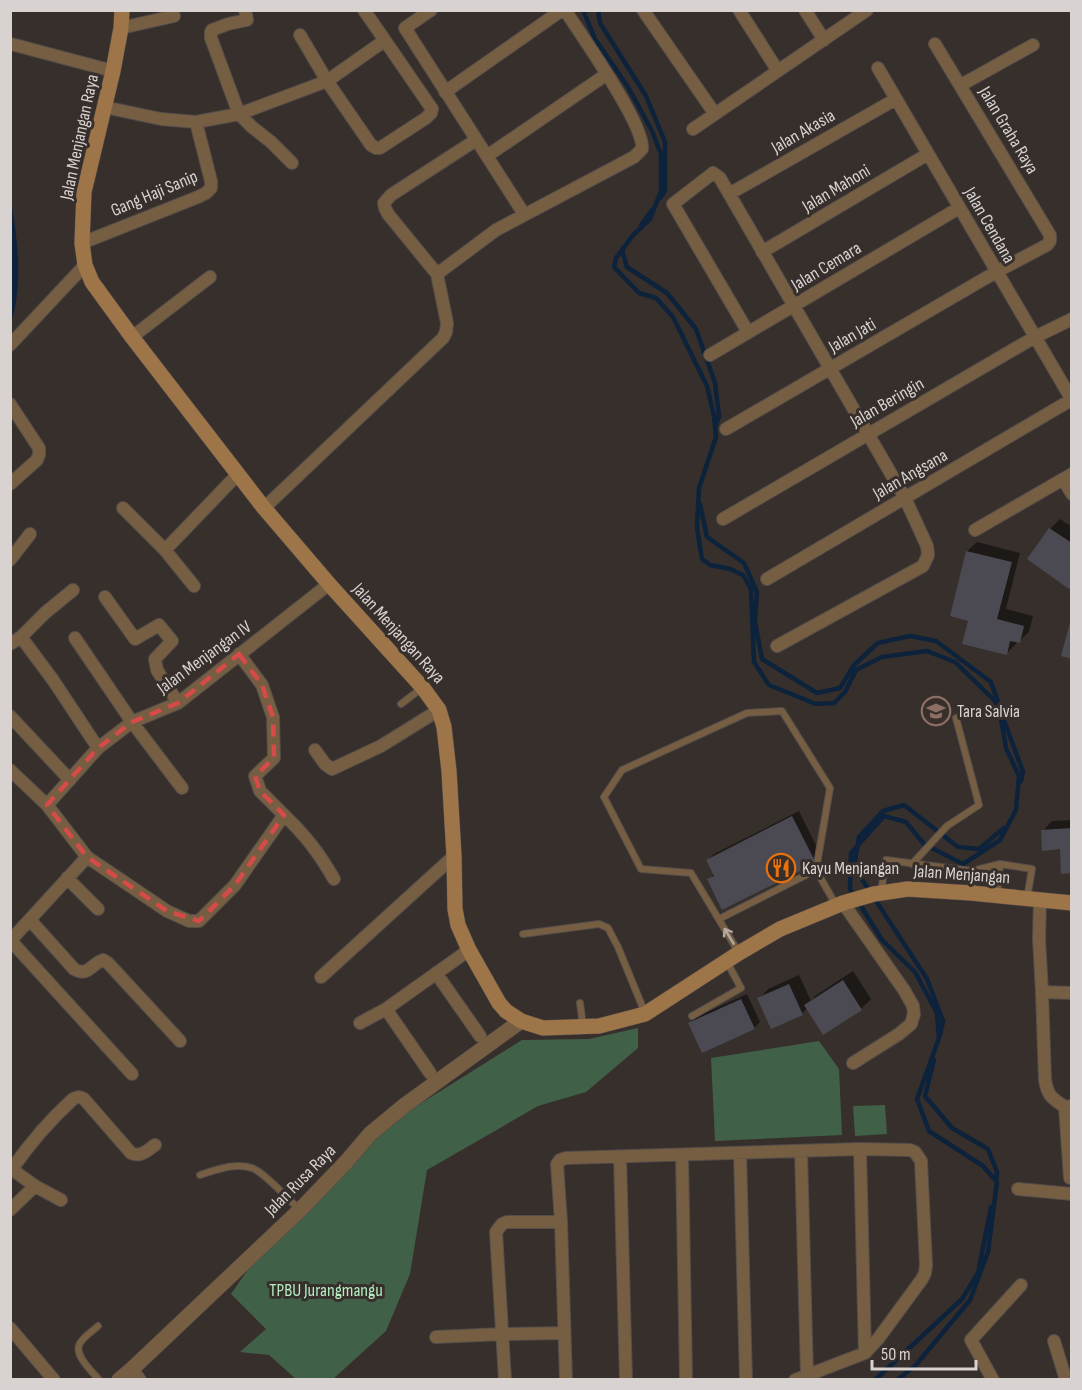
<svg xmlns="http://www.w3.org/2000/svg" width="1082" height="1390" font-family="'Sofia Sans Condensed',sans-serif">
<rect width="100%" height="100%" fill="#372f2c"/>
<path fill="#416048" d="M638,1028V1048L586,1092L538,1106L427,1170L410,1274L386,1331L333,1379H296L269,1355L240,1352L266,1329L231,1294L251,1265L350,1161L407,1112L522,1040L589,1039Z
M819,1041L839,1069L842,1135L715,1141L711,1058Z
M885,1105L887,1134L855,1136L853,1106Z"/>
<path fill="#0d223b" d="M10,195C17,237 24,281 11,323Z"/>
<path fill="#0007" d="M1060,519L1072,527V584L1029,559L1050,529Z
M977,542L1020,553L1006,609L1033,616L1029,632L1019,641H1017L1016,644L1006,654L970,620L967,551Z
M799,811L821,856L815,862L709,880L715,873L708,860L714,854Z
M1072,820V872L1061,848L1043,831L1052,821Z
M853,971L871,999L861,1009L823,1033L807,1008L802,1014L759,999L768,989L799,975L811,1001L815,996Z
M747,994L760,1022L754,1028L690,1023L696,1017Z"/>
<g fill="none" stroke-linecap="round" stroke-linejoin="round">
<path stroke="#0d223b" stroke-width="4.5" d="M583,10L595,39L628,87L652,131L661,154V191L650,219L634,234L616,258L614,267L639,293L656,298L673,317L707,386L714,416L716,437L699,488L697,528L702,559L710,565L730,569L743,575L751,589L754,662L769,685L816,704L834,703L845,692L856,670L882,657L927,651L955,662L995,701L1000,713L1006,748L1019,776L1016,810L1000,840L963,864L924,844L906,822L884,816L851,853L850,889L854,896
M598,10L600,23L646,96L665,142V191L660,198
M641,225L652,210
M623,248L622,250L627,267L667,293L696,329L715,383L719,416L716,425
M700,504L707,537L744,563L757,592L755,622L762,659L817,693L840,688L854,665L878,643L910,636L936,641L991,682L998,702
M1002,715L1023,772L1021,781
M859,903L882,940L915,972L937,1013L939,1038L917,1099L929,1131L983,1166L997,1182L988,1252L970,1300L915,1366L897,1380
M940,1035L943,1021L927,979L854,867L859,837L883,811L904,805L958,847L979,849L1004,828
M934,1060L925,1096L952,1128L988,1149L997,1172L996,1181
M875,1380L962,1299L978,1273L991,1207"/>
</g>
<path fill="#4b4a52" d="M1049,528L1072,543V585L1069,589L1027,559Z
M966,551L1012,562L997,619L1024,626L1020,643L1010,641L1007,655L962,644L968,621L950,616Z
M1071,619H1072V659L1061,656Z
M792,816L816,863L722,910L707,879L714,876L706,860Z
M1072,828V873L1061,874L1060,849L1042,851L1041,830Z
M843,980L862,1010L823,1035L804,1005Z
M789,984L803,1015L771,1029L757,998Z
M741,999L755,1029L702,1053L688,1023Z"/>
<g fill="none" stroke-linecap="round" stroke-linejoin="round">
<g stroke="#544d4a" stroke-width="8">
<path id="service" d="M401,704L422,688
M912,864L947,826L979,805L956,718
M1000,864L1032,869L1027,898
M971,891L972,871
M881,892L886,860L972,871L1000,864L997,896
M719,919L816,870
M523,934L599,924L608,928L618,947L645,1013
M739,953L691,873L641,869L604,797L622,770L747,713L782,711L830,788L816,870L836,905
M580,1003L583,1026
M692,1016L741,988L727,962
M200,1175C216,1170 235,1162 252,1168C264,1172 289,1200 299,1209
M98,1326C93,1331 84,1336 80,1343C73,1355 92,1371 99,1380"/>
</g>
<g stroke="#544d4a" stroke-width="14">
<path id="minor" d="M245,10L247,20L228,24L212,30L211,32V38L239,114L252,127L271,142L292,163
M431,10L405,28L524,214
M643,10L715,114
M739,10L778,71
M805,10L824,40
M121,28L174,16
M300,35L327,81L371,145L376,148H380L426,118L431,113L432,109L364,10
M11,44L113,71
M878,68L1072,400
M961,85L1033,45
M445,92L562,10
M104,107L161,119L196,122L239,114L327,81L384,41
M693,129L867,10
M487,156L607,74
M729,194L896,99
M82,243L198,197L206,193L211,188V181L196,122
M762,252L928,154
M437,274L496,230L634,157L642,149C645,125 581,35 565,10
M748,332L673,204L713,173L720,178L905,498L927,546L928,555L923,566L777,646
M132,337L210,277
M10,345L85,265
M710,355L959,208
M10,404L39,448V455L37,460L10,484
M726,429L996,272L1047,245L1050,241V235L935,44
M1063,479L1072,494
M123,508L165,550
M264,508L443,338L446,332L447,323L437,274L388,214L385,208L384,203L391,195L476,140
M723,519L1035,337L1072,319
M975,530L1072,474
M10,560L30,534
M767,579L1071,400
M194,586L165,550L238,474
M105,597L135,639L159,625L172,641L155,659L157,670L178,703
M21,637L53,680L98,748
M75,638L132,722L182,788
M10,644L21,637L45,613L73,590
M10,716L70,780
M315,750L325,764L332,769L381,746L439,710
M10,770L47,805L87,857L167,911L189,921H199L235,885L284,815L260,791L255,776L274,758L273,717L262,685L239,654
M47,805L98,748L132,722L178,703L329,584
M284,815C306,836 319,853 334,879
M67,878L98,909
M1040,900L1039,939L1042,992L1045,1080C1048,1097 1052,1098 1065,1107L1072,1106
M843,903L904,990L913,1006L914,1014L911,1024L899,1034L853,1063
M30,920L74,969C88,977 90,965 103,960L108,963L180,1041
M10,941L87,857
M11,941L132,1074
M436,973L480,1036
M321,977L454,856
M1042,992L1072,993
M386,1009L430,1073
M360,1023L386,1009L469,950
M1065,1107L1070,1178
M860,1149L865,1353
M801,1151L807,1375
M740,1153L746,1380
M682,1155L686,1380
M620,1157L626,1380
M10,1168L35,1186L61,1200
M12,1169C30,1143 50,1120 73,1099C77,1097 79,1096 84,1099L131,1153C140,1158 148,1150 155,1145
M1018,1189L1072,1194
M10,1210L35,1186
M10,1328L54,1380
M436,1337L503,1334L564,1333
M1054,1341L1066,1380
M132,1369L140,1380
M505,1380L496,1232L502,1224L507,1222H561
M566,1380L561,1222L557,1164L560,1160L566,1158L860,1149L910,1150L915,1152L921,1161L926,1265L925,1273L922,1279L878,1339L865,1353L795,1380
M993,1380L971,1340L1021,1285"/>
</g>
<g stroke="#544d4a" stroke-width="16">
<path id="tertiary" d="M119,1380L132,1369L300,1210L347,1161L370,1134L405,1105L521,1021"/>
</g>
<g stroke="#544d4a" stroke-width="16">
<path id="secondary" d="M122,10L121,28L113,71L84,192L82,243L85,265L92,282L132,337L264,508L329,584L423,688L439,710L444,727L449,771L454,856L455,909L458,925L469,950L499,1003L506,1011L521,1021L543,1028L599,1026L645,1014L739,953L780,929L843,903L874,894L908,889L971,893L1072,903"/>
</g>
<use href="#service" stroke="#765e42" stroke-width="6"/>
<use href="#minor" stroke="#765e42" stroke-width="12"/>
<use href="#tertiary" stroke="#765e42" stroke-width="15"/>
<use href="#secondary" stroke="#9d7549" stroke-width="15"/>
</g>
<defs><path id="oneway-shaft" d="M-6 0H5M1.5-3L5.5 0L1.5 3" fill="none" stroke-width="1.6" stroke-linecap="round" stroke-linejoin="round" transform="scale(1.5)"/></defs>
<use stroke="#b6aa9f" href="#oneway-shaft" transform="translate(729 936) rotate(-121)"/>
<path fill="none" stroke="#d64a4a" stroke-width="4.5" stroke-dasharray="12 8" stroke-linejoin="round" d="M239,654L262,685L273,717L274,758L255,776L260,791L284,815L235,885L199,921L167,911L87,857L47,805L98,748L132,722L178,703Z"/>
<defs>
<g id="school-ring" transform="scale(1.5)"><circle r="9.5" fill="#372f2c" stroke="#8d6e63" stroke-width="1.5"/><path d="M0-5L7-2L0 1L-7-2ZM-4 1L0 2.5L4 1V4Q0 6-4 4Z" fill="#8d6e63"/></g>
<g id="restaurant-ring" transform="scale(1.5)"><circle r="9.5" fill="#372f2c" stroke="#e8710a" stroke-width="1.5"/><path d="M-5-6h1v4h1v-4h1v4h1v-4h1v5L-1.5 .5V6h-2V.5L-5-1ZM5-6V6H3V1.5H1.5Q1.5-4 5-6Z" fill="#e8710a"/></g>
</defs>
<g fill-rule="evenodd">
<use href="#school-ring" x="936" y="711"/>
<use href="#restaurant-ring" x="781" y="868"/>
</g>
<g text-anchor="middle" stroke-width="6" stroke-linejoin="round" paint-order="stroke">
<g font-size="18" fill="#d8d3d1" stroke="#372f2c">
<text transform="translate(1009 130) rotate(59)" y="6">Jalan Graha Raya</text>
<text transform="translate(803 131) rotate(-30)" y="6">Jalan Akasia</text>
<text transform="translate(79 137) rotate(-78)" y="6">Jalan Menjangan Raya</text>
<text transform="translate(836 188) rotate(-31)" y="6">Jalan Mahoni</text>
<text transform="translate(154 193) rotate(-23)" y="6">Gang Haji Sanip</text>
<text transform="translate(990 225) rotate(60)" y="6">Jalan Cendana</text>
<text transform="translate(826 266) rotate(-31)" y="6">Jalan Cemara</text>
<text transform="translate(852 335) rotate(-30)" y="6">Jalan Jati</text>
<text transform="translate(887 402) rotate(-30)" y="6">Jalan Beringin</text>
<text transform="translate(910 474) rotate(-30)" y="6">Jalan Angsana</text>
<text transform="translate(399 633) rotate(48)" y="6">Jalan Menjangan Raya</text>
<text transform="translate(204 657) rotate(-36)" y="6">Jalan Menjangan IV</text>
<text transform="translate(962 874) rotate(4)" y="6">Jalan Menjangan</text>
<text transform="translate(300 1180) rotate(-45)" y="6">Jalan Rusa Raya</text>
</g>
<g font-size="18" fill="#d8d3d1" stroke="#372f2c" text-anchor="start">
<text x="957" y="717">Tara Salvia</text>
<text x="802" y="874">Kayu Menjangan</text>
</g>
<g font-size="18" fill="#b3ecbe" stroke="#372f2c">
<text x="326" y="1296">TPBU Jurangmangu</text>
</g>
</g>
<rect width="1082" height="1390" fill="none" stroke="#d8d3d1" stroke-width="24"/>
<path d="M872 1360v9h104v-9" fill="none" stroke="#d8d3d1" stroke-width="3"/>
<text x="881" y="1360" font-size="18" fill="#d8d3d1" stroke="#372f2c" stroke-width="4.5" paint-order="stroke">50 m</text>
</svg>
